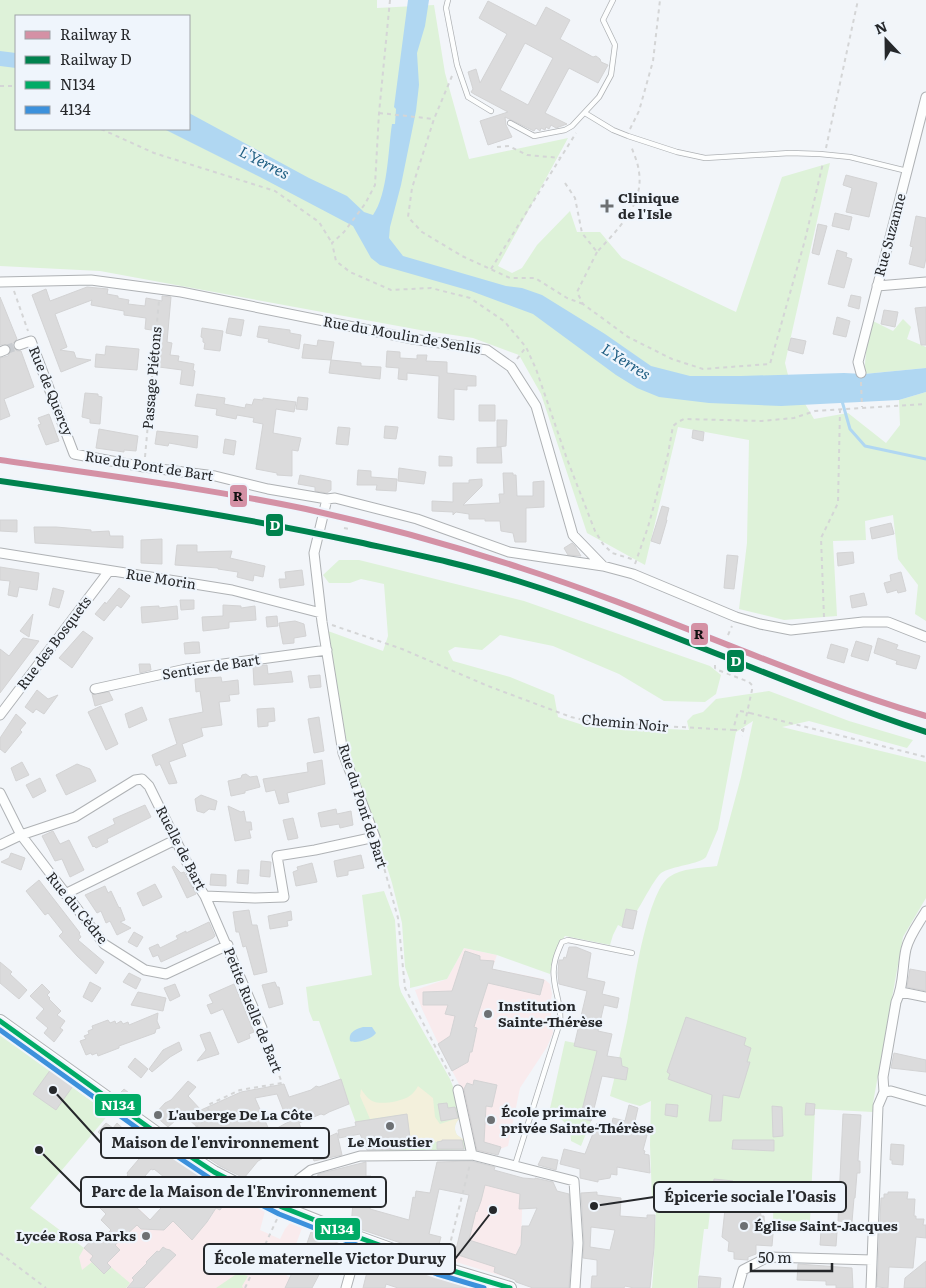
<svg xmlns="http://www.w3.org/2000/svg" width="926" height="1288" font-family="Literata,serif">
<rect width="100%" height="100%" fill="#f2f5f9"/>
<path fill="#f9ebed" d="M464,948L497,955L492,969L544,979L550,984L552,994L550,1005L553,1033L547,1047L520,1088L508,1146L500,1149V1147L491,1145L489,1154L476,1150L461,1088L439,1045L422,1009L415,990L447,979Z
M475,1170L523,1178L521,1243L516,1255L515,1280L453,1261Z
M0,1186L84,1248L93,1238L98,1243L132,1208L136,1212L139,1209L152,1221L163,1209L192,1240L209,1220L216,1208L220,1210L231,1193L265,1211L260,1230L280,1239L285,1229L290,1223L302,1228L285,1274L300,1285L302,1288H0Z"/>
<path fill="#def2d9" fill-rule="evenodd" d="M0,0H377V8L434,5L445,73L469,159L568,138L498,266L512,273L522,268L537,245L570,211L577,232H600L622,258L736,312L782,177L830,163L785,363L788,375L814,419L848,413L886,443L900,425L899,400L926,392V621L915,614L918,585L898,559L893,515L865,521L866,540L833,541L837,616L784,620L739,609L747,543L749,440L678,427L645,565L587,533L541,394L519,355L473,338L420,330L100,271L0,266ZM16,16H189V129H16Z
M903,319L911,327L907,339L926,347V368L864,374L867,342L873,321L893,331Z
M339,560H359L524,601L710,666L721,675L716,694L705,702L664,701L619,674L553,646L500,635L482,650L455,647L448,651L453,661L510,677L554,695L558,717L583,725L689,730L687,721L693,715L703,712L716,699L769,691L849,721L913,740L907,748L809,721L782,727L926,762V898L903,937L873,1103V1112L815,1109L810,1222L773,1220L774,1187L714,1179L708,1229H704L697,1288H652C655,1257 654,1229 657,1198H652L650,1145L651,1101L640,1106L626,1102L610,1096C616,1071 622,1047 627,1022C633,992 646,894 669,877C682,868 701,868 717,866L741,777L753,721L736,732L718,829L706,857C700,864 672,866 661,873C655,878 642,903 637,911L626,909L622,927L618,925L613,935L610,945L565,936L557,947L550,974L497,955L464,948L447,979L410,988V981L405,967L402,923L392,883L367,803L350,763L328,631L383,651L388,636L384,584L361,579L350,583H329L323,575Z
M384,891L395,920L399,985L401,992L450,1079L458,1099L461,1117C455,1122 453,1128 457,1135L464,1140L465,1149L405,1151L367,1150L356,1123L319,1021H313L309,1011L306,987L372,975L362,895Z
M0,1034L109,1114L30,1208L84,1248L79,1257L82,1270L92,1262L104,1274L111,1267L130,1283L126,1288H0Z
M565,1041L575,1043V1046L597,1051L580,1118L591,1121L581,1146L571,1141C571,1126 563,1118 549,1113Z
M238,1273L248,1276L242,1286L243,1288H216Z"/>
<path fill="#f3f0dc" d="M418,1086L433,1098L435,1117L440,1124L461,1117C455,1122 453,1128 457,1135L464,1140H442V1141L417,1144L410,1138L406,1114L370,1119L360,1096L361,1089C364,1093 367,1098 372,1101C380,1105 399,1102 408,1097C412,1095 416,1090 418,1086Z"/>
<path fill="#b0d7f2" d="M408,0H429L425,26L417,53L419,85L416,111L401,185L390,227L389,238L403,256L506,286L522,288L542,295L605,334L651,366L690,376H741L844,373L864,374L926,368V392L899,400L781,406L709,403L659,397L637,388L616,375L533,314L471,291L380,265L371,258L353,226L260,177L164,129H189V113L309,178L347,196L364,212L373,215C388,194 388,150 392,124H395L396,109L394,107Z
M0,51L16,53V68L0,66Z
M363,1027H372L376,1033C372,1039 356,1044 350,1041C348,1032 356,1029 363,1027Z"/>
<g fill="none" stroke-linecap="round" stroke-linejoin="round">
<path stroke="#b0d7f2" stroke-width="3" d="M842,401L850,429L865,446L926,459"/>
</g>
<path fill="#dbdbdc" stroke="#d3d3d4" fill-rule="evenodd" d="M488,1L536,26L546,7L570,20L560,39L593,57L596,56L600,59L601,62L608,65L598,83L569,68L545,113L567,124L556,128L551,125L549,129L546,127L545,130L541,128L540,131L536,128L534,131L505,117L506,125L512,137L488,145L480,121L508,112L474,94L471,92L473,89L468,72L476,69L480,83L507,34L479,18ZM525,43L553,58L528,105L500,90Z
M846,175L877,183L869,217L846,212L852,188L843,185Z
M835,213L852,217L849,230L832,226Z
M916,216L926,218V258L924,268L909,264L913,247L910,246Z
M818,224L827,226L819,255L812,253Z
M837,250L847,253L846,257L852,259L844,288L828,284Z
M87,287L108,289L107,294L118,296V298L129,300L128,304L145,306L146,298L162,301V296L171,297L167,342L172,343L170,355L179,356L178,361L194,364L193,370L195,371L193,386L180,384L182,370L159,367L162,347L156,346L158,331L145,329L146,318L124,315V311L91,305L92,300L55,314L67,347L60,350L74,352L76,358L91,360L61,372L32,295L46,289L50,301Z
M851,295L861,297L859,309L848,306Z
M0,297L17,339L13,343V347L17,351H21L34,387L4,399L10,416L0,420V358L8,356L11,350L8,345H0Z
M926,307V345H921L915,308Z
M884,310L898,312L895,327L881,324Z
M837,317L850,321L846,337L833,334Z
M229,318L244,320L241,336L226,333Z
M259,326L290,330V333L301,335L299,349L268,342L269,339L257,337Z
M202,328L223,331L220,351L204,349L205,343L203,342V338L201,337Z
M791,338L806,341L803,354L788,350Z
M318,340L334,342L331,360L361,363V366L381,367L380,379L329,373L331,360L302,358L304,344L317,346Z
M106,346L139,349L137,370L95,367L96,354L105,355Z
M387,351L400,352V358L417,359V355H427L426,361L447,362V373L476,376V386H467V390L454,389V420L438,418L439,376L407,373V380L398,379L399,368L386,367Z
M85,393L98,394V396L102,397L100,424L90,423V419L82,417Z
M197,394L225,398L224,404L245,408L246,404L252,405L254,399L263,400V398L296,402L294,412L276,409L273,433L301,438L298,451L292,450V476L277,475V473L256,469L263,424L253,422L254,418L237,415L236,419L216,415L217,409L195,406Z
M298,397L308,398L307,410L296,409Z
M479,405H495V421H479Z
M49,414L59,441L46,445L38,425L41,424L38,418Z
M497,420H507L506,446L497,447Z
M385,426L398,427L396,439L384,438Z
M338,427L350,428L348,445L336,444Z
M99,429L138,436L136,451L124,450V452L96,448Z
M693,430L704,432L703,441L692,438Z
M157,431L198,436L197,448L169,443L168,446L155,444Z
M225,439L236,441L234,455L223,453Z
M501,447L502,463H477V448Z
M439,456L452,457V466H439Z
M399,468L426,472L424,484L398,481Z
M358,470L371,471V477L397,479L396,491L376,490L377,485H357Z
M503,473H513V475H516L517,496H533V482L544,481V507L526,508V542H515L513,533L501,531L500,521H485V519H469V514L456,512L453,515V512L432,511V501L453,502V483H469V480L482,479V486L463,505L500,503L499,494H504Z
M300,475L331,481V490L327,493L315,491V487L298,484Z
M662,506L669,508L666,520H667L660,544L651,541Z
M0,520H17V532L0,531Z
M891,523L894,534L872,539L870,528Z
M34,527H56L91,530V532L109,531L110,536H123V548L35,543Z
M162,539V564L141,563V540Z
M572,543L575,546L581,556L568,555L564,548Z
M177,545H197V552L232,551L230,558L265,566L263,577L254,575L253,581L237,577L238,572L218,569V568L175,565Z
M853,552L854,563L838,566L837,553Z
M727,555L738,556L734,589L724,588Z
M0,567L39,573L37,590L19,587L17,597L8,595L10,581L0,580Z
M302,570L304,585L280,588L279,579H286L285,572Z
M901,572L906,591L898,593L897,590L887,593L884,583L891,581L890,575Z
M53,588L64,591L59,608L49,605Z
M119,588L130,596L121,608L117,605L104,621L95,614L105,602L106,604Z
M864,593L867,605L852,608L850,596Z
M180,600H194V609L181,610Z
M223,605L241,606V608L255,606L256,620L229,622V628L203,631L202,617L223,616Z
M159,606V608L177,606L178,619L142,623L141,607Z
M33,614L29,637L20,631Z
M277,616L278,626L267,627L266,617Z
M295,621L304,624L306,636L294,638V643L283,644L279,623Z
M83,631L93,638L72,668L59,658Z
M23,638L39,641L0,693V649L9,656Z
M878,638L898,645L896,649L920,656L916,669L896,664L897,661L874,653Z
M856,641L872,646L868,661L851,656Z
M193,642H199L200,653L185,654L184,643Z
M831,644L848,649L844,663L827,658Z
M139,664H150L151,670L140,673Z
M267,665L268,674L291,671L293,682L254,685L253,666Z
M320,675L321,687L310,688L308,676Z
M221,677L222,682L238,680L239,694L229,695L230,701L219,702L222,725L201,728L203,736L182,744L186,756L169,762L177,783L169,784L160,764L156,766L152,755L177,744L169,719L203,712L200,691L196,692L195,679Z
M37,690L48,699L58,695L44,714L36,709L33,713L25,707Z
M109,692L113,700L95,706L92,694Z
M101,706L118,744L106,750L88,712Z
M142,707L147,720L129,728L125,714Z
M274,708L275,721L268,722V726L258,727L257,709Z
M16,714L26,723L20,730L22,732L5,753L0,749V738Z
M319,717L324,751L314,753L308,719Z
M322,760L325,784L287,793L289,802L279,804L275,790L266,792L263,779L308,772L307,763Z
M22,762L29,775L16,781L11,768Z
M77,764L90,769L96,781L66,795L56,775Z
M246,774L250,777L257,776L260,787L245,791V793L231,796L228,781L241,778L242,775Z
M40,778L46,791L33,798L26,785Z
M201,795L217,801L215,810L209,809L204,813L197,811L195,799Z
M145,805L151,817L107,839L108,842L96,848L94,846L93,847L88,837L115,824L113,819Z
M228,806L241,812L244,811L246,822H251L252,830H249L251,838L235,841Z
M336,809L337,814L351,811L353,825L340,828L339,824L321,827L318,813Z
M293,818L298,838L288,840L283,820Z
M53,831L60,844L69,840L84,870L70,877L62,859L55,861L42,836Z
M11,853L25,858L21,870L1,862L9,858Z
M361,855L364,868L348,871V875L337,877L334,861Z
M261,861L271,862L270,877L260,876Z
M312,863L317,882L296,886L293,872L298,870L297,867Z
M174,866L181,873L184,872L196,894L187,898L172,867Z
M238,870H249L248,884L237,883Z
M211,874L226,875V886L210,885Z
M39,880L80,933L79,934L81,937L78,940L104,962L96,974L77,956L59,936L63,932L48,913L45,915L26,891Z
M155,884L162,897L143,906L137,893Z
M105,886L108,893L111,891L119,908L120,907L125,920L120,922L131,928L117,935L110,921L106,923L101,911L97,913L85,895Z
M626,909L637,911L633,929L622,927Z
M249,910L252,925H257L267,972L254,975L246,946L243,947L239,932H236L233,912Z
M291,911L292,920L287,921L288,926L270,929L268,916Z
M209,922L215,936L213,938L161,962L158,955L153,957L149,948L158,944L160,948L178,939L176,936L186,931V933Z
M134,932L143,937L137,947L128,942Z
M569,947H576L591,953L587,978L605,982L602,994L619,998L617,1008L604,1005L598,1031L612,1034L607,1056L621,1058L622,1066L628,1068L626,1080L602,1076L591,1121L580,1118L597,1051L574,1046L587,991L559,984L558,973L559,960H563L564,957L566,958Z
M465,951L480,956V960L494,961L492,969L544,980L540,995L488,983L474,1027L477,1028L472,1052H470L468,1062L452,1071L438,1044L450,1036L455,1016L445,1014L448,1005H423V992L452,991Z
M0,962L12,972L10,974L27,990L19,999L0,983Z
M910,969L926,972V991L907,987Z
M129,973L141,979L136,989L123,982Z
M90,982L101,988L92,1002L83,997Z
M275,982L277,987H279L283,1004L269,1008L262,985Z
M42,984L50,992L47,995L50,998L49,999L61,1011L57,1015L65,1021L60,1028L63,1030L54,1042L44,1033L48,1028L36,1018L44,1009L30,996Z
M175,984L180,996L170,1001L164,988Z
M234,984L254,1032L249,1034L250,1038L238,1043L223,1009L211,1014L207,1005L213,1003L209,995Z
M138,992L166,998L163,1011L131,1005Z
M158,1013L157,1021L160,1028L156,1029L155,1033L119,1046V1048L98,1056L97,1053L92,1055L91,1053L86,1055L80,1041L86,1039L84,1036L89,1034L88,1031L93,1029L92,1026L108,1020L110,1023L115,1021L116,1024L121,1021L123,1024L128,1022L129,1025Z
M686,1017L746,1038L744,1045L751,1048L747,1062H750L739,1098L723,1095L721,1121H709L712,1095L668,1079L670,1074L667,1072Z
M210,1032L219,1054L197,1061L206,1050L200,1035Z
M179,1042L182,1050L170,1057L152,1072L149,1069L163,1050Z
M894,1053L926,1060V1072L891,1068Z
M135,1058L148,1069L141,1078L128,1067Z
M51,1069L73,1086L56,1110L33,1094Z
M341,1079L349,1104L329,1112L324,1115L321,1114L299,1123L308,1146L337,1133L342,1155L314,1161L311,1153L308,1155L305,1150L302,1152L285,1146L258,1161L244,1178L220,1166L184,1142L198,1128L183,1114L168,1127L154,1115L165,1103L171,1100L188,1081L196,1087L188,1096L201,1110L241,1092L284,1084L289,1097L311,1090L316,1086L319,1087ZM277,1094L284,1112L290,1121L270,1132L255,1098Z
M474,1080L497,1085L492,1107L486,1106L484,1142L501,1147L498,1155L477,1150L464,1089L467,1083L473,1085Z
M124,1089L134,1097L129,1104L118,1095Z
M447,1103L448,1108L455,1107L458,1118L441,1121L438,1104Z
M806,1103L815,1104L814,1115H805Z
M666,1104L678,1105L677,1117L665,1115Z
M629,1105L638,1108L633,1130L647,1135L643,1150L645,1151L644,1154L649,1155L650,1173L617,1167V1175L611,1174L610,1178L598,1180V1182L580,1178V1169L560,1164L564,1149L585,1154L597,1123L611,1127L613,1118L625,1121Z
M772,1106L782,1107L783,1136L773,1137Z
M407,1114L410,1138H404L405,1149L367,1150L360,1134L339,1138L338,1130L356,1126L355,1122Z
M843,1114L861,1115L858,1161H860V1173H857L855,1198H854L852,1222L838,1221Z
M106,1123L113,1128L117,1123L131,1136L120,1151L111,1159L104,1153L107,1149L100,1142L104,1138L98,1132Z
M442,1140H462L464,1149H437V1142L442,1141Z
M733,1140H774V1151L732,1149Z
M891,1144L904,1145L903,1165L892,1164V1160H890Z
M154,1146L159,1150L160,1149L206,1180L231,1193L220,1210L216,1208L207,1222L192,1240L173,1221L164,1230L141,1229L137,1225L115,1245L120,1250L107,1263L111,1267L104,1274L90,1260L93,1256L84,1248L93,1238L97,1243L111,1230L101,1220L106,1214L97,1205L128,1175L127,1173L144,1153L147,1156ZM151,1169L153,1170L154,1169L169,1181L162,1188L171,1197L150,1220L135,1206L149,1192L139,1183Z
M542,1157L558,1160L556,1170L538,1165Z
M471,1161L495,1167L494,1170L523,1178L535,1179V1178L553,1182L557,1191L569,1194L572,1243L569,1288H533L516,1282L515,1280L494,1272L495,1267L455,1254L469,1195L439,1189L429,1234L441,1237L436,1255L351,1226L354,1191L316,1187L318,1174L366,1162V1176H371L370,1209L409,1220L413,1197L415,1198L416,1191L430,1193L437,1162ZM485,1185L520,1194L519,1209L537,1208L529,1226H522L521,1245L516,1255L469,1240L476,1211L477,1212L481,1201Z
M714,1179L733,1181L731,1194L742,1193L755,1195L748,1202L760,1208L761,1216H764L765,1234H773L772,1246L756,1245V1254L748,1257V1260L734,1259V1252L728,1251L729,1242L722,1237L726,1200L711,1202Z
M597,1192V1195L621,1198L620,1216L647,1218V1215H655L654,1248L650,1288H634L625,1286L624,1288H591L592,1276H597V1260L583,1258L584,1243L581,1193ZM591,1227L615,1230L610,1250L590,1247Z
M888,1192H908L907,1199H915L914,1216H916V1219H924L923,1225H926V1238L916,1237L913,1268L889,1267L888,1288L877,1287L881,1198H884V1194H888Z
M821,1231L837,1232L836,1246L820,1245Z
M311,1232L343,1245L333,1274L322,1269L312,1288H285L297,1262L300,1263Z
M163,1247L166,1249L170,1250L176,1255L144,1288H127L134,1280L132,1278L147,1263L146,1262L157,1251L159,1252Z
M371,1256L402,1265V1263L474,1286L473,1288H398L386,1284L385,1288H363Z
M926,1261V1288H904L905,1278Z
M798,1264L852,1268L853,1288H836V1285H826V1281L797,1280Z
M699,1276L721,1278L720,1288H698Z"/>
<g fill="none" stroke-linecap="round" stroke-linejoin="round">
<path stroke="#c9ccd0" stroke-width="9" stroke-dasharray="9 4.5" stroke-linecap="butt" d="M5,350L19,345"/>
<g stroke="#afb2b5" stroke-width="6">
<path id="lane" d="M448,0L446,8L457,65L468,97L491,111
M585,113L613,130L628,136L677,152L705,158L790,153L820,154L850,157L907,171
M510,123L534,136L565,130L572,126L599,97L611,75L615,45L603,20L613,0
M515,1165L560,1022C562,1007 555,993 554,978C552,965 557,953 562,942L568,940L632,953"/>
</g>
<g stroke="#afb2b5" stroke-width="11">
<path id="street" d="M0,282L91,280L181,292L413,339L487,350L511,367L536,406L573,535L603,566
M877,286L926,282
M19,345L31,341L74,454L144,467L215,476L268,489L327,499L335,498L417,519L509,552L603,566L633,574L736,617L760,624L791,630L863,622H888L926,637
M0,352L5,350
M861,373L858,362L926,97
M0,553L232,590L321,613
M95,689L186,669L327,650
M0,715L109,571
M0,793L21,835L104,944L145,970L166,974L228,945
M0,845L21,835L75,817L135,780L142,779L149,786L199,887L205,896L255,898L284,897L277,856L315,850L375,837L343,753L322,622L314,553L327,499
M65,894L175,840
M205,896L262,1028
M901,992L926,997
M458,1090L472,1155
M884,1092L891,1091L926,1101
M270,1201L311,1170L360,1156L472,1155L574,1181L578,1243L575,1288
M346,1288L360,1238
M738,1288L743,1270L768,1257L872,1260
M871,1288L878,1106L884,1092L883,1077L896,1002C904,986 902,967 906,949C909,936 919,923 926,911"/>
</g>
<g stroke="#afb2b5" stroke-width="14">
<path id="secondary" d="M0,1021L176,1147L214,1172L241,1186L282,1207L360,1238L440,1267L510,1288"/>
</g>
<path stroke="#d4d5d6" stroke-width="2" stroke-dasharray="4 4" stroke-linecap="butt" d="M390,0L379,113L375,185L365,204L344,232L332,243L336,261L350,272L391,290L431,288L470,298L504,321L526,347L536,369L567,459L595,531L603,544L612,553L635,560
M452,76L434,119L412,188L408,217L422,232L462,256L510,278H535L567,298L583,304
M0,86H16
M379,113L434,119
M101,129L154,153L275,191L319,222L332,243
M630,129L639,111L653,61L660,0
M497,147L509,146L527,155L561,158
M826,148L858,0
M565,183L575,198L582,233L597,252C617,230 644,205 639,172C638,163 634,154 631,146
M597,252L577,292L583,304L628,337L672,359L703,369L770,364L805,240L823,163
M491,269L576,133
M14,291L28,331
M517,359L526,347
M861,382L862,407
M145,457L159,300
M344,528L349,529
M635,564L648,527L668,454L673,426L678,422L684,419L762,421L794,418L815,411L926,404
M824,617L821,538L838,503L840,410
M332,625L402,649L488,686L571,717L592,722L733,730L738,712L740,711
M728,635L732,626
M715,665V668L718,670L749,682L752,685V690L742,736
M750,713L926,757
M733,730H743
M378,846L398,918L405,988L453,1081
M184,1140L210,1113L207,1106L210,1104L240,1090L282,1083L265,1037
M0,1253L46,1288
M447,1256L470,1164
M245,1288L277,1219"/>
<use href="#lane" stroke="#fdfefe" stroke-width="4.5"/>
<use href="#street" stroke="#fdfefe" stroke-width="9"/>
<use href="#secondary" stroke="#fdfefe" stroke-width="12"/>
<path stroke="#d4d5d6" stroke-width="2" stroke-dasharray="4 4" stroke-linecap="butt" d="M740,711L750,713"/>
<g stroke="#eff5fc" stroke-width="9">
<path id="bus-1" d="M0,1021L176,1147L214,1172L282,1207L360,1238L440,1267L510,1288"/>
</g>
<g stroke="#eff5fc" stroke-width="9">
<path id="bus-2" d="M0,1030L172,1153L211,1179L279,1214L357,1245L437,1274L484,1288"/>
</g>
<use href="#bus-1" stroke="#00ab66" stroke-width="5"/>
<use href="#bus-2" stroke="#3c91dc" stroke-width="5"/>
<g stroke="#eff5fc" stroke-width="10">
<path id="rail-1" d="M0,460C102,475 205,488 306,509C379,525 451,545 521,568C658,612 788,675 926,716"/>
</g>
<g stroke="#eff5fc" stroke-width="10">
<path id="rail-2" d="M0,481C118,498 236,516 353,541C408,553 464,564 518,581C656,624 788,687 926,732"/>
</g>
<use href="#rail-1" stroke="#d491a5" stroke-width="6"/>
<use href="#rail-2" stroke="#00824e" stroke-width="6"/>
</g>
<g fill="#6d7073" stroke="#eff5fc" stroke-width="2">
<path d="M604.5 198.5h5v5h5v5h-5v5h-5v-5h-5v-5h5z"/>
<circle cx="488" cy="1014" r="5"/>
<circle cx="158" cy="1115" r="5"/>
<circle cx="491" cy="1120" r="5"/>
<circle cx="390" cy="1126" r="5"/>
<circle cx="744" cy="1226" r="5"/>
<circle cx="146" cy="1236" r="5"/>
</g>
<g text-anchor="middle" stroke-width="4.5" stroke-linejoin="round" paint-order="stroke">
<g font-size="14" font-weight="bold" fill="#26282b" stroke="#eff5fc" text-anchor="start">
<text x="618" y="203">Clinique<tspan x="618" dy="16">de l'Isle</tspan></text>
<text x="498" y="1011">Institution<tspan x="498" dy="16">Sainte-Thérèse</tspan></text>
<text x="501" y="1117">École primaire<tspan x="501" dy="16">privée Sainte-Thérèse</tspan></text>
<text x="168" y="1120">L'auberge De La Côte</text>
<text x="390" y="1147" text-anchor="middle">Le Moustier</text>
<text x="754" y="1231">Église Saint-Jacques</text>
<text x="136" y="1241" text-anchor="end">Lycée Rosa Parks</text>
</g>
<g font-size="14" fill="#26282b" stroke="#eff5fc">
<text transform="translate(890 235) rotate(-75)" y="5">Rue Suzanne</text>
<text transform="translate(402 335) rotate(10)" y="5">Rue du Moulin de Senlis</text>
<text transform="translate(152 378) rotate(-85)" y="5">Passage Piétons</text>
<text transform="translate(51 391) rotate(68)" y="5">Rue de Quercy</text>
<text transform="translate(149 466) rotate(9)" y="5">Rue du Pont de Bart</text>
<text transform="translate(161 579) rotate(9)" y="5">Rue Morin</text>
<text transform="translate(54 643) rotate(-53)" y="5">Rue des Bosquets</text>
<text transform="translate(211 667) rotate(-9)" y="5">Sentier de Bart</text>
<text transform="translate(625 723) rotate(5)" y="5">Chemin Noir</text>
<text transform="translate(363 806) rotate(72)" y="5">Rue du Pont de Bart</text>
<text transform="translate(181 848) rotate(63)" y="5">Ruelle de Bart</text>
<text transform="translate(77 908) rotate(51)" y="5">Rue du Cèdre</text>
<text transform="translate(253 1010) rotate(68)" y="5">Petite Ruelle de Bart</text>
</g>
<g font-size="15" font-style="italic" fill="#1f5e82" stroke="#eff5fc">
<text transform="translate(264 163) rotate(27)" y="5">L'Yerres</text>
<text transform="translate(626 362) rotate(32)" y="5">L'Yerres</text>
</g>
</g>
<path fill="none" stroke="#26282b" stroke-width="2" d="M53 1090L101 1143M39 1150L81 1192M594 1206L654 1197M493 1210L455 1259"/>
<g fill="#26282b" stroke="#eff5fc" stroke-width="2">
<circle cx="53" cy="1090" r="5"/>
<circle cx="39" cy="1150" r="5"/>
<circle cx="594" cy="1206" r="5"/>
<circle cx="493" cy="1210" r="5"/>
</g>
<g fill="#eff5fc" stroke="#26282b" stroke-width="2">
<rect x="101" y="1128" width="228" height="30" rx="5"/>
<rect x="81" y="1177" width="305" height="30" rx="5"/>
<rect x="654" y="1182" width="192" height="30" rx="5"/>
<rect x="204" y="1244" width="251" height="30" rx="5"/>
</g>
<g font-size="15" text-anchor="middle" font-weight="bold" fill="#26282b">
<text x="215" y="1148">Maison de l'environnement</text>
<text x="234" y="1197">Parc de la Maison de l'Environnement</text>
<text x="750" y="1202">Épicerie sociale l'Oasis</text>
<text x="330" y="1264">École maternelle Victor Duruy</text>
</g>
<g stroke="#eff5fc" stroke-width="2">
<rect x="229" y="484" width="19" height="24" rx="5" fill="#d491a5"/>
<rect x="265" y="513" width="19" height="24" rx="5" fill="#00824e"/>
<rect x="690" y="622" width="19" height="24" rx="5" fill="#d491a5"/>
<rect x="726" y="649" width="19" height="24" rx="5" fill="#00824e"/>
<rect x="94" y="1093" width="48" height="24" rx="5" fill="#00ab66"/>
<rect x="314" y="1217" width="47" height="24" rx="5" fill="#00ab66"/>
</g>
<g font-size="14" text-anchor="middle" font-weight="bold" fill="#fff">
<text x="275" y="530">D</text>
<text x="736" y="666">D</text>
<text x="118" y="1110">N134</text>
<text x="337" y="1234">N134</text>
</g>
<g font-size="14" text-anchor="middle" font-weight="bold" fill="#111">
<text x="238" y="501">R</text>
<text x="699" y="639">R</text>
</g>
<rect x="15" y="15" width="175" height="115" fill="#eff5fc" stroke="#9fa3a8"/>
<rect x="25" y="31" width="25" height="8" fill="#d491a5" stroke="#9fa3a8"/>
<text x="60" y="40" font-size="15" fill="#26282b">Railway R</text>
<rect x="25" y="56" width="25" height="8" fill="#00824e" stroke="#9fa3a8"/>
<text x="60" y="65" font-size="15" fill="#26282b">Railway D</text>
<rect x="25" y="81" width="25" height="8" fill="#00ab66" stroke="#9fa3a8"/>
<text x="60" y="90" font-size="15" fill="#26282b">N134</text>
<rect x="25" y="106" width="25" height="8" fill="#3c91dc" stroke="#9fa3a8"/>
<text x="60" y="115" font-size="15" fill="#26282b">4134</text>
<g transform="translate(886 40) rotate(338)" stroke="#eff5fc" stroke-width="4" paint-order="stroke">
<path d="M0-4L9 19L0 12L-9 19Z" fill="#26282b"/>
<text y="-8" font-size="14" font-weight="bold" text-anchor="middle" fill="#26282b">N</text>
</g>
<path d="M751 1263v8h81v-8" fill="none" stroke="#26282b" stroke-width="2.5"/>
<text x="758" y="1263" font-size="15" fill="#26282b" stroke="#eff5fc" stroke-width="4" paint-order="stroke">50 m</text>
</svg>
